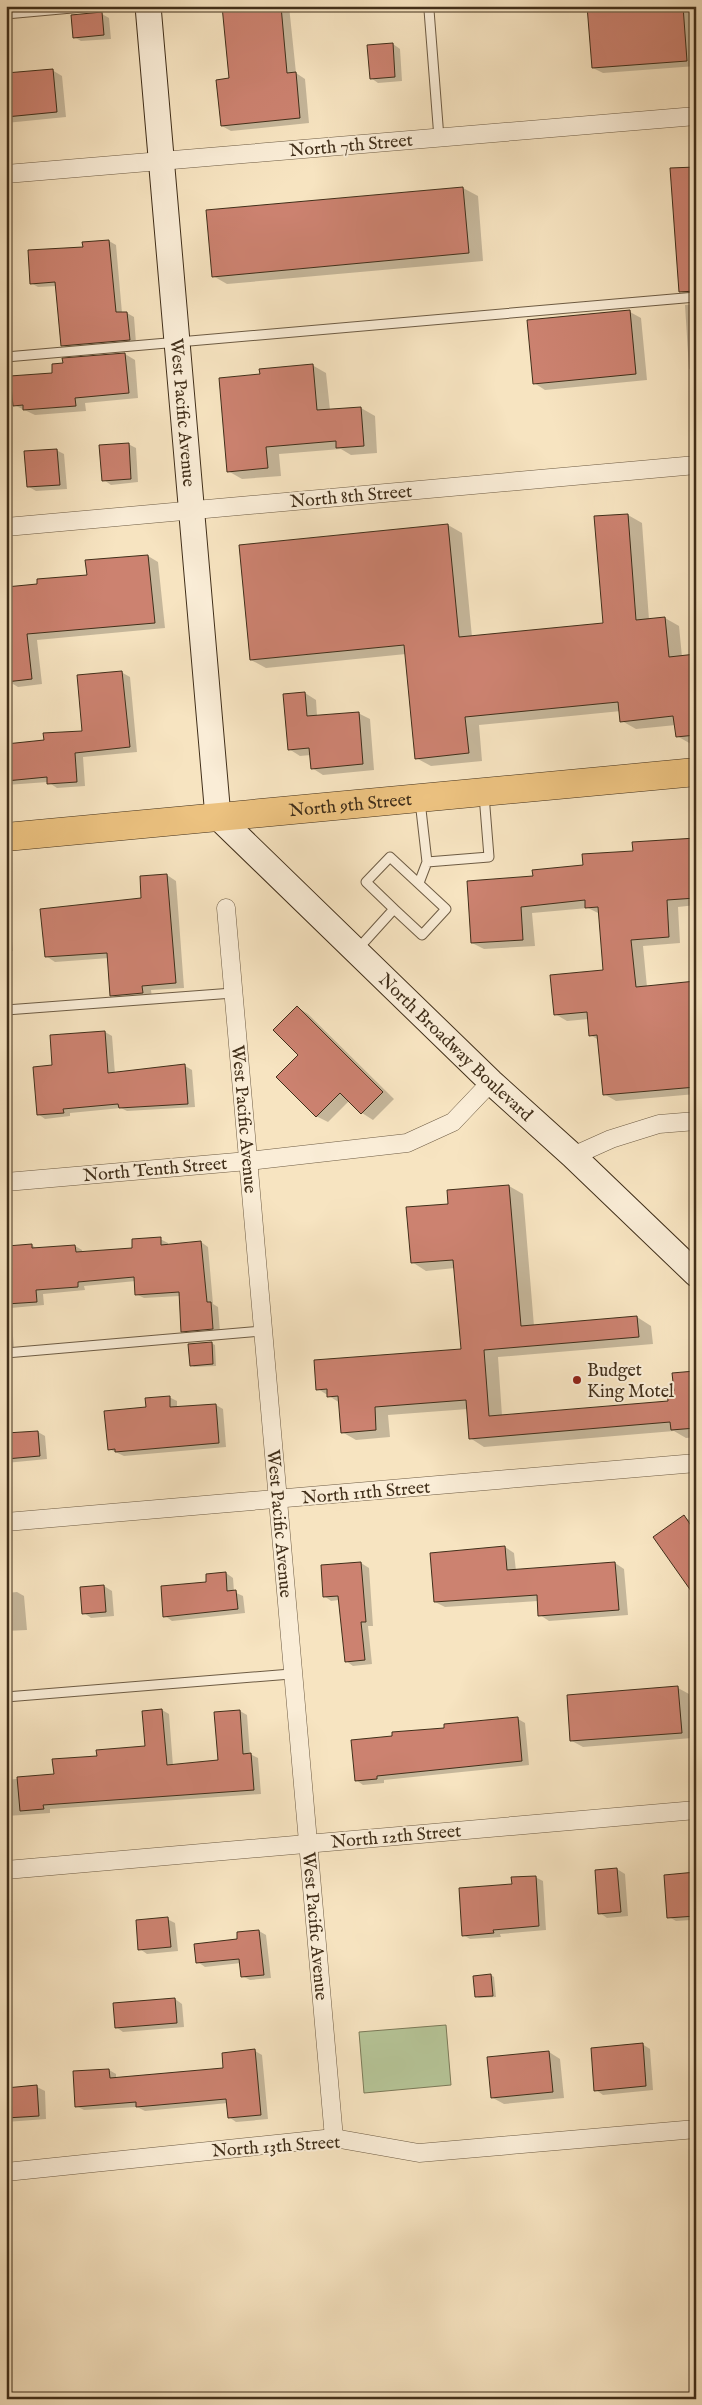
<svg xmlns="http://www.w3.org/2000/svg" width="702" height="2405" font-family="'IM FELL English',serif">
<rect width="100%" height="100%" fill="#f7e4c1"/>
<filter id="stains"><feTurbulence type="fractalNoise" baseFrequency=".004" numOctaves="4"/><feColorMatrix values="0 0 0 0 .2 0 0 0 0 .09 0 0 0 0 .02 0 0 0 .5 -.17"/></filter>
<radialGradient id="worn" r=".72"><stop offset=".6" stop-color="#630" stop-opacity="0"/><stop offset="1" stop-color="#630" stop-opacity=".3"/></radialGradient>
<path fill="#b6c598" stroke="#7c7a59" d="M446,2025L451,2085L364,2093L359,2032Z"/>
<path fill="#0003" d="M223,6H289L296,73L305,79L309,123L231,131L222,126L231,79Z
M589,6H692L696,66L603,73L593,68Z
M102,14L109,18L111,39L81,41L74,37Z
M393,44L400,49L402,81L378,83L371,78Z
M52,70L62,76L66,117L6,123V75Z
M696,168V297L691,298L680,291Z
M463,188L478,196L483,261L227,284L213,276L207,211Z
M109,241L116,245L122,313H127L134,317L136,343L69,349L62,345L57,286L38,287L31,283L84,248V243Z
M696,304V372L689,369L685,305Z
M630,312L641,318L647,380L545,390L534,383Z
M125,354L135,360L138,398L85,403L86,411L35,415L14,405Z
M312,365L326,373L330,410L361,408L375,416L377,453L351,455L341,449L279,454L281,476L242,479L228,471L261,376Z
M128,444L136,448L138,482L111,485L104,480Z
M56,450L64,454L67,489L36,491L29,487Z
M628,515L642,523L649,620L665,618L679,626L682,657L696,656V744H691L677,736L676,725L636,729L622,721L621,711L479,725L482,761L431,766L416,758L406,654L266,668L251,660L448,525L462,533L472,637L604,624Z
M148,556L158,562L165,628L37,640L42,684L18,687L8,681L38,586L88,576Z
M121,672L130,677L137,752L83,757L85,786L57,788L48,782L6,785V739L7,745L45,741L84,732Z
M305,693L316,700L317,716L358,713L370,719L374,770L323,775L312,768L311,755L300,756L289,749Z
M696,839V905L678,907L680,943L643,946L647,987L696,982V1094L616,1101L604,1094L599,1040L590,1035L589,1019L567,1021L555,1014L605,971L600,914L588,908L532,913L535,946L484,949L472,943L534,877L634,852Z
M167,875L176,881L184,988L151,990L152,998L120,1000L111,995L109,958L55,962L46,956L143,899Z
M6,910L9,912L13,951L6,952Z
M297,1007L308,1014L394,1099L373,1120L362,1113L349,1101L328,1122L316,1116L299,1055Z
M105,1032L112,1036L115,1074L185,1066L192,1070L195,1107L127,1111L121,1108L70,1113V1116L45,1119L38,1114L54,1066Z
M509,1186L523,1194L534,1326L637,1317L651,1326L653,1344L498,1357L502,1416L669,1402L675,1392L694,1373L696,1437L686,1438L674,1431L484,1447L470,1438L468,1409L388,1415L390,1437L356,1440L342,1432L340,1403L318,1389L463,1350L455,1268L426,1271L412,1262L450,1205Z
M160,1239L168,1243V1245L201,1242L208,1247L213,1304L218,1307L220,1332L190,1335L182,1331L180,1296L144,1298L136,1294V1281L84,1286L85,1290L43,1294L44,1305L11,1308L14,1350L6,1351V1247L32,1245L37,1249L75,1246L82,1250V1253L133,1249Z
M211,1343L215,1345L216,1366L194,1367L191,1365Z
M169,1397L177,1401V1408L216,1405L223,1409L226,1447L124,1456L109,1449Z
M38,1432L45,1436L47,1459L6,1463V1434Z
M684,1517L696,1524V1596Z
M505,1547L514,1553L516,1571L615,1563L624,1569L628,1615L549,1621L540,1615L538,1601L445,1607L435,1602Z
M361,1563L369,1568L373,1626H368L372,1664L353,1666L346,1661L339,1600L331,1601L324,1596Z
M226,1573L233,1578L234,1592L243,1596L245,1613L172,1621L165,1616L208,1584Z
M104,1586L112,1591L114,1616L91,1618L84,1613L81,1588Z
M17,1592L24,1596L27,1630L6,1631V1593Z
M678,1688L689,1694L692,1738L583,1747L572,1741Z
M162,1710L169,1714L173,1766L219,1762L240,1711L247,1715L250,1754L258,1758L261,1794L50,1809V1813L7,1816L6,1820V1780L55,1775L98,1757L147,1747Z
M518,1719L525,1723L529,1765L384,1780V1783L363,1785L356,1780L445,1729Z
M617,1869L625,1874L628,1916L607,1918L600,1913L596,1871Z
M696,1873V1953L693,1951L691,1920L676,1921L669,1917Z
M535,1877L543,1881L546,1930L500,1934L501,1937L470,1939L463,1935L513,1886Z
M167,1919L175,1923L178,1951L147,1954L140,1949Z
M259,1931L266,1935L271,1978L250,1980L242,1976L241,1963L205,1967L198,1962Z
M491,1975L494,1977L496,1997L479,1998L476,1996Z
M175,1999L182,2004L184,2027L123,2032L116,2027Z
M642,2044L650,2049L653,2090L603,2095L596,2090Z
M255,2051L262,2055L268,2119L236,2122L229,2117L228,2103L145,2111L137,2107L84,2110L76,2106L109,2070L116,2074V2079L224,2069Z
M549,2052L560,2059L564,2098L504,2104L493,2098Z
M37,2087L45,2091L46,2119L6,2122V2089Z"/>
<path fill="#cc8270" stroke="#412f1a" d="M222,6H281L287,73L296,72L300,118L221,126L216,80L229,78Z
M587,6H683L687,61L592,68Z
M102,12L104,35L73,38L71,15Z
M393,43L395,77L370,79L367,45Z
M53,69L57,112L6,117V73Z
M696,167V291L679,292L670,168Z
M463,187L469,253L212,277L206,210Z
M109,240L116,312H127L130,340L61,346L55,282L30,284L28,250L83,247L82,242Z
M630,310L636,374L533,384L527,320Z
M125,353L129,393L75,398L76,406L23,410V405L13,406L10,376L52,373V364L63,363L62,358Z
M313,364L317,410L361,407L364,446L336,448V441L266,447L268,468L227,472L219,378L260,374L259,369Z
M129,443L131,479L102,481L99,445Z
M57,449L60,485L27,487L24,451Z
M628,514L636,620L665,617L669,657L696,654V735L676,737L673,716L620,722L618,702L465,717L469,753L415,759L404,645L250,660L239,545L448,524L459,637L603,623L594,516Z
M148,555L155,623L27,634L32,679L6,682V587L37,584V579L87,575L85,560Z
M122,671L130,747L75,753L77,782L47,784V777L6,781V744L44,740L43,733L82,731L77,675Z
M305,692L307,716L359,712L363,764L311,769L309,748L288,750L283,694Z
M696,838V898L667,900L669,937L631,940L636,987L696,981V1034L692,1035L696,1087L603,1095L597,1035L589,1036L587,1012L554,1015L550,975L603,970L598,907L585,908V900L521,907L523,940L471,943L467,881L533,876L532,870L583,865L582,854L633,851L632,842Z
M167,874L176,983L142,986L143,993L110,996L107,953L45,957L40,909L141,898L140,876Z
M297,1006L383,1092L361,1114L340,1093L316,1117L276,1077L298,1055L273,1030Z
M105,1031L108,1073L185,1064L188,1104L119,1108L118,1104L63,1109L64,1113L37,1115L33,1067L52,1065L50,1035Z
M509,1185L521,1326L637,1316L639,1337L484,1350L489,1416L668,1401L667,1391H674L672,1373L695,1371L696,1428L671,1430L670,1422L469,1439L466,1400L375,1407L376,1430L341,1433L338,1396L327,1397V1389L316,1390L314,1360L461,1349L453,1260L411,1263L406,1207L448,1204L447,1190Z
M161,1237V1245L201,1241L207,1302H211L213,1329L181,1332L179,1292L135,1295L134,1277L78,1282V1287L36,1290L37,1302L6,1304L7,1246L32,1244V1248L75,1245L76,1252L132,1248V1239Z
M212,1342L213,1364L190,1366L188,1344Z
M170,1396V1407L216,1404L219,1443L115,1452V1449L108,1450L104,1411L146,1407L145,1398Z
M38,1431L40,1456L6,1459V1433Z
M684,1515L696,1533V1598L653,1537Z
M505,1546L507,1570L615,1562L619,1610L538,1616L537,1595L434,1602L430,1553Z
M361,1562L366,1622H361L365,1660L345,1662L338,1596L323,1597L321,1565Z
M226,1572L227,1591L236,1590L238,1609L163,1617L161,1586L206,1582V1574Z
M104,1585L106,1612L82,1614L80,1587Z
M678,1686L682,1733L570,1741L567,1695Z
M162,1709L167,1765L218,1760L214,1712L240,1710L243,1754L251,1753L254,1790L43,1805L44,1809L20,1811L17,1777L54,1774L52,1759L97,1756L96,1750L145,1746L142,1711Z
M518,1717L522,1761L377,1776V1779L355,1781L351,1740L392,1736V1732L444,1728V1724Z
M617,1868L621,1912L598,1914L595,1870Z
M696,1872V1916L667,1918L664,1875Z
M536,1876L539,1926L493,1930L494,1933L462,1936L459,1888L512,1884L511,1877Z
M168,1917L171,1947L138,1950L136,1920Z
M259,1930L264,1975L241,1977L239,1959L196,1963L194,1944L237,1939V1932Z
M491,1974L493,1996L475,1997L473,1976Z
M175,1998L177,2023L115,2028L113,2003Z
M643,2043L646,2086L594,2091L591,2048Z
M255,2049L261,2115L228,2118L226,2099L136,2107V2102L75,2107L73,2071L109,2069L110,2078L223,2068L222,2053Z
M549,2051L553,2092L491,2098L487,2057Z
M37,2085L39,2116L6,2118V2088Z"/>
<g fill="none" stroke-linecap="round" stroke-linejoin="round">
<g stroke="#6e5c44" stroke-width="11">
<path id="lane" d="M427,6L429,10L439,138
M6,14L94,6
M6,357L696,297
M420,801L427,862L489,857L484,795
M419,883L427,862
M356,951L394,909L366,882L390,857L446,909L422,935L394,909
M6,1010L233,993
M6,1353L262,1331
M6,1697L291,1674"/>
</g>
<g stroke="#6e5c44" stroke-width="19">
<g id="street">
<path d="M6,174L696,116"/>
<path d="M6,527L696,465"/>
<path id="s1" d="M226,908L334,2138"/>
<path d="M573,1156L611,1139L659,1124L696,1121"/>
<path d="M6,1182L248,1161L407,1143L453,1122L491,1082"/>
<path d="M6,1522L696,1463"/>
<path d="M6,1870L696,1810"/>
<path d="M6,2172L334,2138L419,2153L696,2129"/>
</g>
</g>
<g stroke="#412f1a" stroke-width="27">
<g id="secondary">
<path id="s2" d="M148,6L218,817L491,1082L573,1156L696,1274"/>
</g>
</g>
<g stroke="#412f1a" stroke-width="29">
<g id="primary">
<path id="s3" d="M6,837L696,772"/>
</g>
</g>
<use href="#lane" stroke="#faedd7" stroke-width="9"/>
<use href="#street" stroke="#faedd7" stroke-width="18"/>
<use href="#secondary" stroke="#faedd7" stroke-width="25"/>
<use href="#primary" stroke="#ecc280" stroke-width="28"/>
</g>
<circle fill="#8f2418" stroke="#faedd7" stroke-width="2" cx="577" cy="1380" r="5"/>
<g text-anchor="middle" stroke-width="4" stroke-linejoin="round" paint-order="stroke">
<g font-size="18" fill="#412f1a" stroke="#faedd7">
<text transform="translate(351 145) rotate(-5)" y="6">North 7th Street</text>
<text dy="6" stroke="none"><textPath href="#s2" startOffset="408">West Pacific Avenue</textPath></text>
<text transform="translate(351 496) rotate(-5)" y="6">North 8th Street</text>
<text dy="6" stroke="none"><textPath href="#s3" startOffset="346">North 9th Street</textPath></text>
<text dy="6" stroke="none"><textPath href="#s2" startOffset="1145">North Broadway Boulevard</textPath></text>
<text dy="6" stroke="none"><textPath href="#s1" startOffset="212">West Pacific Avenue</textPath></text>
<text transform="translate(155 1169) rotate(-5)" y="6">North Tenth Street</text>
<text transform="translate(366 1492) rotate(-5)" y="6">North 11th Street</text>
<text dy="6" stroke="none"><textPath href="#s1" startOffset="618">West Pacific Avenue</textPath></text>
<text transform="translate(396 1836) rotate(-5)" y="6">North 12th Street</text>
<text dy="6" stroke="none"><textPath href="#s1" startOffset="1022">West Pacific Avenue</textPath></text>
<text transform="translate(276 2146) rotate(-4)" y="6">North 13th Street</text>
</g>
<g font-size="18" fill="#412f1a" stroke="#faedd7" text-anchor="start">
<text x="587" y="1376">Budget<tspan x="587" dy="21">King Motel</tspan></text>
</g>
</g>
<rect width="702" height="2405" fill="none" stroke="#f7e4c1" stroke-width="25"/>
<rect x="8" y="8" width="687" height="2390" fill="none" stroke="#412f1a" stroke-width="2.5"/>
<rect x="12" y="12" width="677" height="2380" fill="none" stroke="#412f1a"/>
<rect width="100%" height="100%" filter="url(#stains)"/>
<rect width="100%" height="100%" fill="url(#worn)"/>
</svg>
